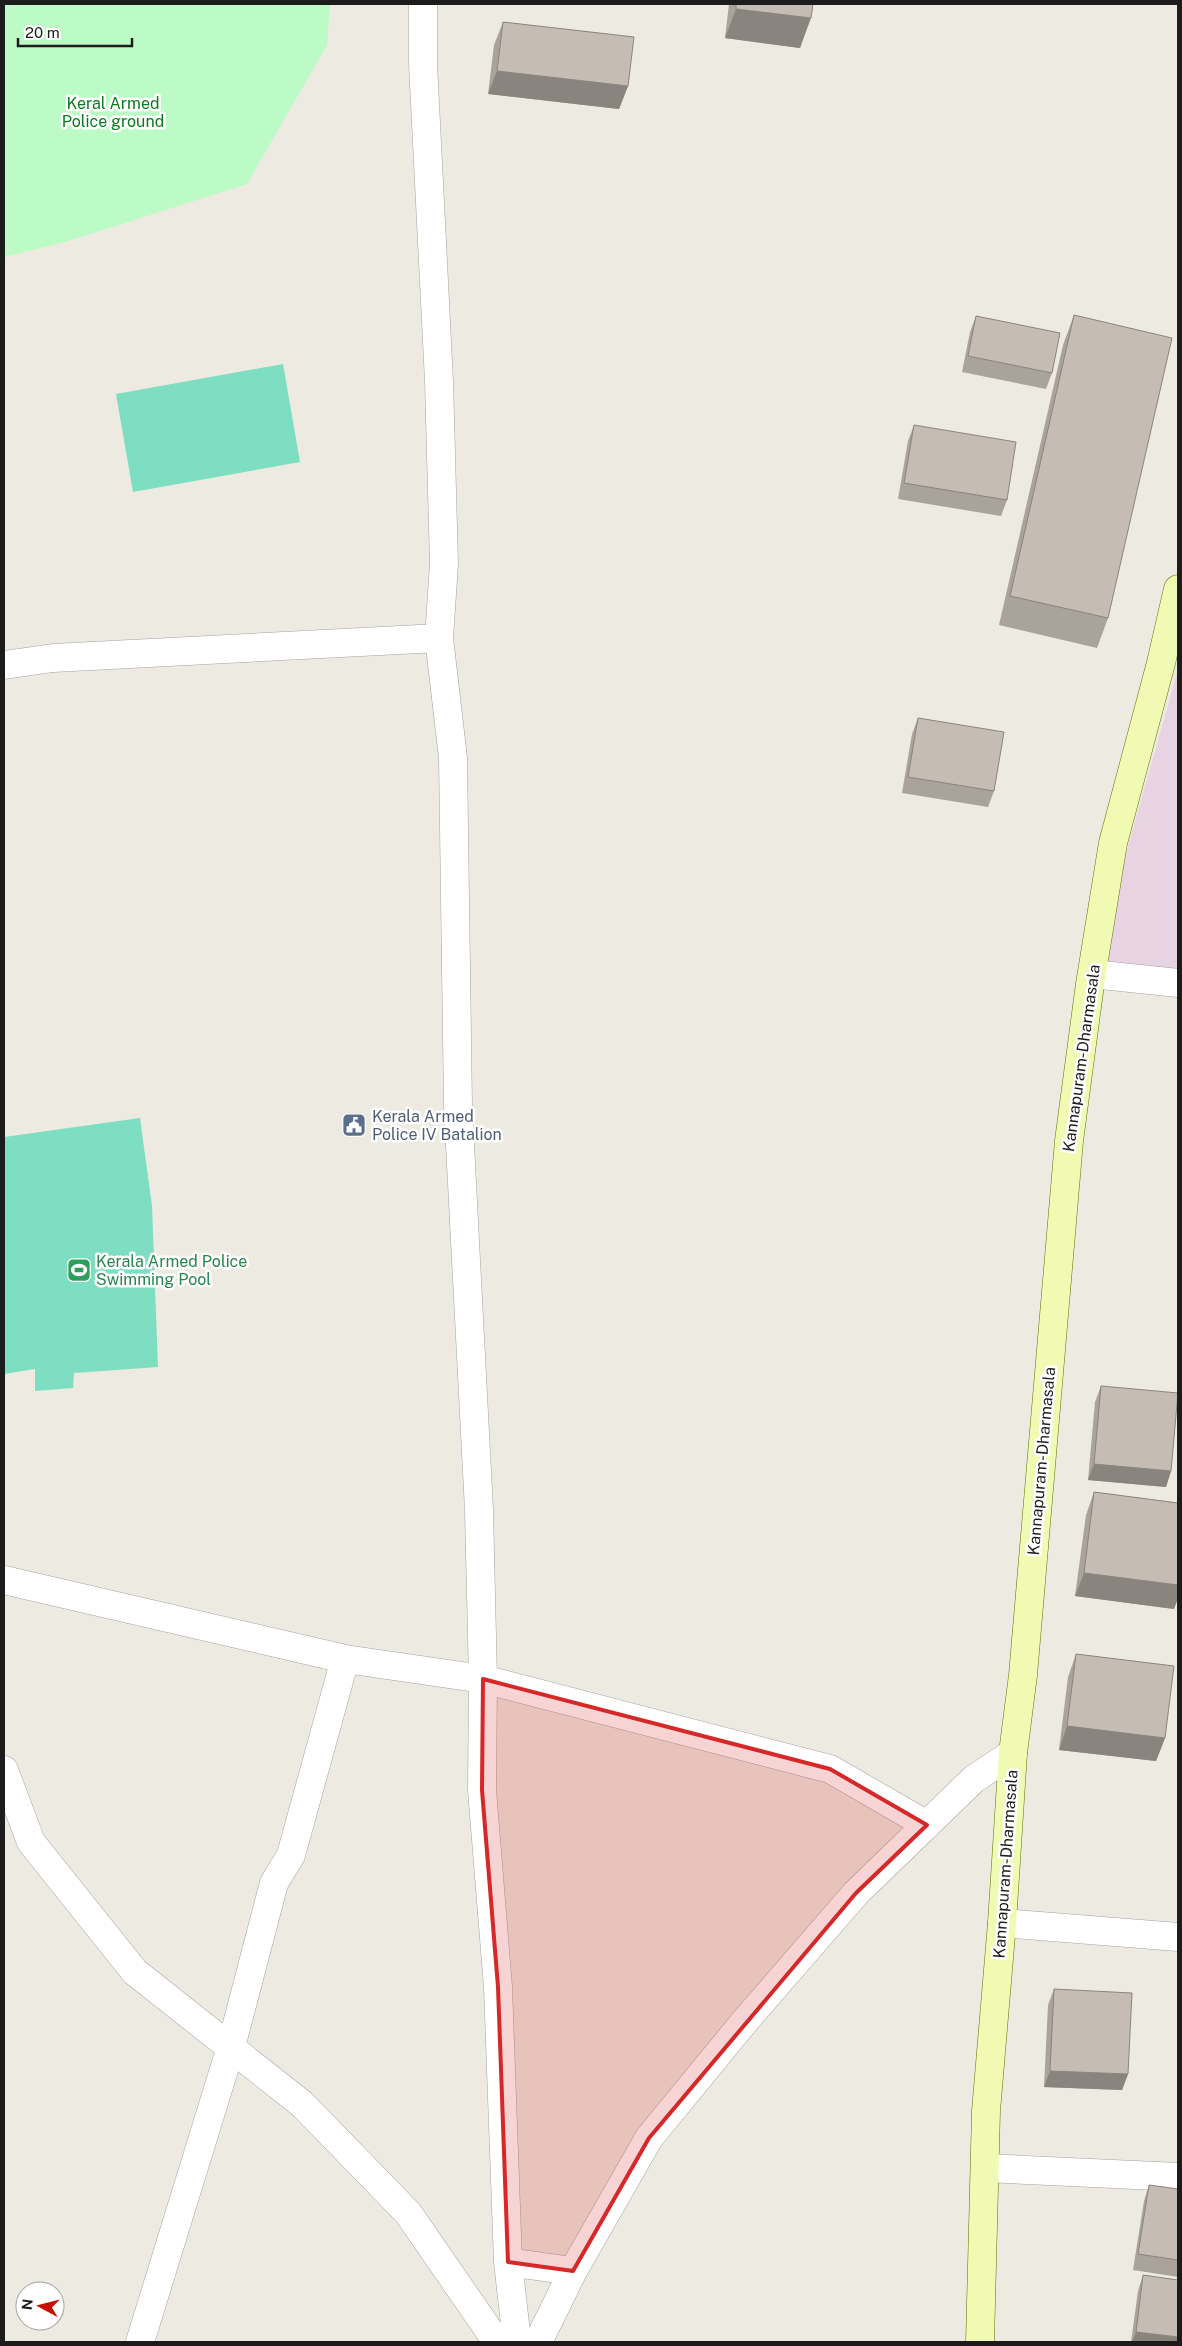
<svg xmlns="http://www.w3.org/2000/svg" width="1182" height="2346" font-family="'Public Sans',sans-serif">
<rect width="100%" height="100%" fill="#edeae1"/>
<path fill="#e7d3e1" d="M1178,670V983L1092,974Z"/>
<path fill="#bcfac6" d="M4,4H330L327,45L247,184L65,242L4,257Z"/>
<path fill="#7ddec1" d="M283,364L300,462L133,492L116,394Z
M140,1118L152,1206L158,1367L74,1373L73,1388L35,1391V1369L4,1374V1137Z"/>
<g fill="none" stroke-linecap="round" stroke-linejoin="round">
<g stroke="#a3a3a3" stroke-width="29">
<path id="street" d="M423,4V64L439,381L444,564L439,638L453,758L458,1106L479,1510L483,1679L482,1790L498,1987L508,2262L517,2342
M4,665L53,658L439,638
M1092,974L1178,983
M4,1580L345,1659L483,1679L830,1769L927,1825
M4,1770L31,1842L135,1972L302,2104L408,2213L497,2342
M1002,1923L1178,1937
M985,2168L1178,2177
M508,2262L573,2271
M140,2342L231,2047L274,1883L291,1855L345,1659
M538,2342L573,2271L649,2138L745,2021L856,1893L974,1779L1013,1753"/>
</g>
<g stroke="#5d7203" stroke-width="29">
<path id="secondary" d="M980,2342L986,2111L1002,1923L1013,1753L1023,1675L1069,1141L1090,984L1113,843L1161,663L1178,589"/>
</g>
<use href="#street" stroke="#fff" stroke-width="28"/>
<use href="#secondary" stroke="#f0fab3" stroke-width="28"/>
</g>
<path fill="#a9a39b" d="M729,4H813L800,48L725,38Z
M503,22L628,86L619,109L488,94L494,45Z
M1074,315L1108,618L1097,648L999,625L1063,345Z
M976,316L1052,373L1046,389L962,372L970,332Z
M914,425L1007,500L1001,516L898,499L908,441Z
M918,718L994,791L988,807L902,793L912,734Z
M1101,1386L1171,1471L1166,1487L1088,1480L1095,1402Z
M1094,1492L1178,1503V1598L1174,1609L1075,1596L1086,1515Z
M1076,1654L1165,1738L1156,1761L1059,1750L1068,1677Z
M1054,1989L1128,2074L1122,2090L1044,2087L1048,2005Z
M1149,2185L1178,2189V2277L1133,2270L1144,2201Z
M1143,2275L1178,2342H1131L1138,2291Z"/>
<path fill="#8a847e" d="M736,9L811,18L800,48L725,38Z
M497,71L628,86L619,109L488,94Z
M1094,1464L1171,1471L1166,1487L1088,1480Z
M1084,1573L1178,1585V1598L1174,1609L1075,1596Z
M1067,1726L1165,1738L1156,1761L1059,1750Z
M1050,2071L1128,2074L1122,2090L1044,2087Z
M1136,2332L1178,2337V2342H1132Z"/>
<path fill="#c5bdb4" stroke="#8a847e" d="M736,4H813L811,18L736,9Z
M503,22L634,37L628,86L497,71Z
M1074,315L1172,338L1108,618L1010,596Z
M976,316L1060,333L1052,373L968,356Z
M914,425L1016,442L1007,500L904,483Z
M918,718L1004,732L994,791L908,777Z
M1101,1386L1178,1393L1171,1471L1094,1464Z
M1094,1492L1178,1503V1585L1084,1573Z
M1076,1654L1174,1666L1165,1738L1067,1726Z
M1054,1989L1132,1993L1128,2074L1050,2071Z
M1149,2185L1178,2189V2260L1138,2254Z
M1143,2275L1178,2280V2337L1136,2332Z"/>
<path fill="#d62828" fill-opacity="0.2" stroke="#d62828" stroke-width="4" stroke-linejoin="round" d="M483,1679L830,1769L927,1825L856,1893L649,2138L573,2271L508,2262L498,1987L482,1790Z"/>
<defs>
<g id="civic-square" transform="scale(1.25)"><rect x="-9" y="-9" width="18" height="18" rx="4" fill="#5c6f8a" stroke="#fff"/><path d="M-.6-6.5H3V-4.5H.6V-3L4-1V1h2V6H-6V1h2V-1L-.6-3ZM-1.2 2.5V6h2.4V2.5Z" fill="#fff"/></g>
<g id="stadium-square" transform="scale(1.25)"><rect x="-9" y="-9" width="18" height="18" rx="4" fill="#2e9e5b" stroke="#fff"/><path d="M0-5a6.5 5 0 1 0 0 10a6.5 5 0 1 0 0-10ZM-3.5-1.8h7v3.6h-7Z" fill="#fff"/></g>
</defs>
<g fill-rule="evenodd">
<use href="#civic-square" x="354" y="1125"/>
<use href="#stadium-square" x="79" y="1270"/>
</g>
<g text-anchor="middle" stroke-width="5" stroke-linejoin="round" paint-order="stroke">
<g font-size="16" fill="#0a791c" stroke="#fff">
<text x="113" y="109">Keral Armed<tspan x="113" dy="18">Police ground</tspan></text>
</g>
<g font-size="16" fill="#1c1c1c" stroke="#fff">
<text transform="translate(1081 1058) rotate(-82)" y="6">Kannapuram-Dharmasala</text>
<text transform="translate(1041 1461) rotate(-85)" y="6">Kannapuram-Dharmasala</text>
<text transform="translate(1005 1864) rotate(-86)" y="6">Kannapuram-Dharmasala</text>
</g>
<g font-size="16" fill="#4e5e75" stroke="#fff" text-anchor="start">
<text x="372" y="1122">Kerala Armed<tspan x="372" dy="18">Police IV Batalion</tspan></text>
</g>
<g font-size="16" fill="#27864d" stroke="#fff" text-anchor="start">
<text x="96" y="1267">Kerala Armed Police<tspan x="96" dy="18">Swimming Pool</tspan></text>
</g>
</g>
<rect width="1182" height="2346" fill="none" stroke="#1c1c1c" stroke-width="10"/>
<g transform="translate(40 2306) rotate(277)"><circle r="24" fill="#ffffff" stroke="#a4a4a4"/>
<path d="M0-4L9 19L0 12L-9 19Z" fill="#c71000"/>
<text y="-8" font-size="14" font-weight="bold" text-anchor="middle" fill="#1c1c1c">N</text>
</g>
<path d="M18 38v8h114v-8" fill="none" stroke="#1c1c1c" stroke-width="2.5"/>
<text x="25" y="38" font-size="15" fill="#1c1c1c" stroke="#ffffff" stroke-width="4" paint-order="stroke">20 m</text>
</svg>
